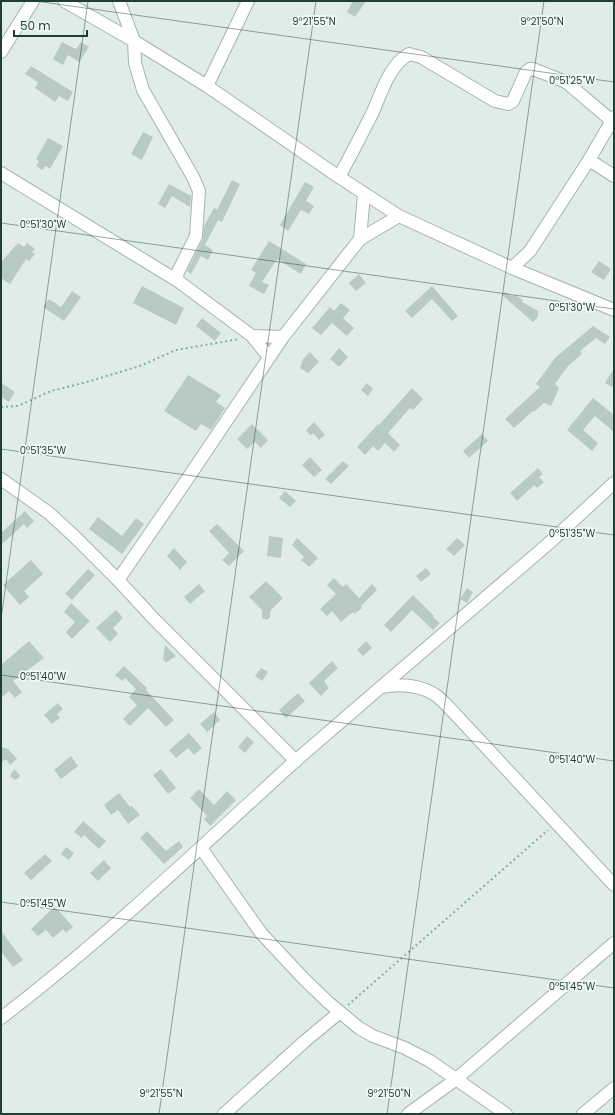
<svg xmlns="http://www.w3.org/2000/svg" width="615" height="1115" font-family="Poppins,sans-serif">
<rect width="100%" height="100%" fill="#e0ede7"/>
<path fill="#b8cbc3" d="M353,1H366L355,17L347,12Z
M62,42L76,49L81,42L89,47L79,62L68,55L63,65L53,59Z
M31,66L73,92L68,101L59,96L55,102L35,88L38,82L25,74Z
M143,132L153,137L142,160L131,154Z
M48,138L63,146L50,169L46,166L42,170L36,166L39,161L36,159Z
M232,180L240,184L222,222L218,220L205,245L213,250L208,260L201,256L191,274L187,271L203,239L204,226L214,208L217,210Z
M305,182L314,187L306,201L314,206L309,214L301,210L288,231L280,225Z
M169,184L191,196L190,207L172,196L165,208L158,204Z
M269,241L306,264L301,274L277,259L262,282L269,285L264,294L249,286L256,273L251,270Z
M18,243L24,247L27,243L35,249L32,252L35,254L29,261L26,259L10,284L1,278V262Z
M599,261L611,269L604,280L591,272Z
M359,274L366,283L356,291L349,283Z
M142,286L184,308L176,325L133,303Z
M432,286L458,316L452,321L432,299L412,318L405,311Z
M72,291L81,297L64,321L43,307L49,299L61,307Z
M505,292L512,296L515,295L523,300L522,302L538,311V317L533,322L502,295Z
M341,303L350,310L343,318L354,328L347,336L332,323L321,335L312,328L330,307L334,311Z
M202,318L221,333L215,341L196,326Z
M593,326L610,337L605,344L596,338L580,351L582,354L568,366L555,384L559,388L551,406L544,403L534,412L533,411L514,428L505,419L540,387L536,384L555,358Z
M339,348L348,357L339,367L330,359Z
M310,352L319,362L308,373L300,368L303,359Z
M614,368V388L605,383Z
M188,375L221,395L216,402L225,408L211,430L201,424L196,431L164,411Z
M1,383L15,392L9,402L1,397Z
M367,383L373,389L368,396L361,390Z
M412,388L423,399L413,410L410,408L388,433L400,445L394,452L385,443L378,451L373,446L365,455L357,447L378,424L379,425Z
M593,398L614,415V432L595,416L583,430L598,443L592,451L567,430Z
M314,422L325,435L319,440L314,434L310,435L306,430Z
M252,424L268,440L261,448L255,442L247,449L237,439Z
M482,434L488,441L469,458L463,451Z
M310,457L322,470L314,477L302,465Z
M343,461L349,466L331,484L325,479Z
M538,468L543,474L539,477L544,482L537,488L534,485L517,501L510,493Z
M285,491L296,501L290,507L279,498Z
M25,511L34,521L27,528L24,524L1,545V533Z
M98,517L122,536L136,518L144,524L122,554L89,529Z
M217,524L244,551L229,566L222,560L229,553L209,531Z
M269,536L283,538L281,558L267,556Z
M297,538L318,558L309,567L301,560L304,557L292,545Z
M457,538L465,545L454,556L446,549Z
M174,548L187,562L180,570L167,556Z
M31,560L43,574L24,591L29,597L20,605L3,585Z
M426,568L431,574L421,582L416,576Z
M88,569L95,575L72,600L65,594Z
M334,578L343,587L346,584L359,598L372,584L377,590L361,606L362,608L354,614L353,612L341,622L332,611L327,616L320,609L336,594L327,585Z
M266,581L283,598L270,611V617L267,620L262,618V610L249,597Z
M199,584L205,591L190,604L184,597Z
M467,588L473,592L467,603L460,599Z
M413,595L434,616L433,617L440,623L433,630L412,610L391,632L384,625Z
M71,603L90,621L72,639L66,632L75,622L64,612Z
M116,610L123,618L113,628L118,634L110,642L96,628Z
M29,641L44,658L13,681L22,692L15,698L9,691L1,698V665Z
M366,641L372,648L363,656L357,650Z
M165,645L176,656L167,662H165L163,658Z
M332,661L338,668L324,681L329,688L321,696L309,683Z
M124,666L147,688L146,690L174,720L166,727L148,708L130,726L123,719L137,705L129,697L136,689L125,678L122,681L115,675Z
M261,668L268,672L262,681L255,676Z
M298,693L305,701L286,718L279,710Z
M58,703L63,709L57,714L60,718L52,724L44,715Z
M214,712L220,720L207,732L200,724Z
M189,733L202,748L194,755L188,748L176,758L169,750Z
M247,736L254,742L245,753L238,747Z
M1,747L8,749L17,759L10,765L6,759L1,763Z
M71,756L78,766L61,779L54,770Z
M14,769L20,775L19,778L15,780L11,777V774Z
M161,769L176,788L168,794L153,775Z
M199,789L214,805L227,791L236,800L210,826L204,819L207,816L190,798Z
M119,793L130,807L132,806L140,815L128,824L118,810L111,815L104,805Z
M83,821L106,841L99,849L84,835L82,838L74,832Z
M147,831L166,851L179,841L183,847L164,864L140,838Z
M66,847L74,853L69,860L61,854Z
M45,854L52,861L31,880L24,873Z
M104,860L111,868L98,881L90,873Z
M54,907L60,912L73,927L66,933L63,929L53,938L46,930L38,936L31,929Z
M1,931L23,960L13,967L1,951Z"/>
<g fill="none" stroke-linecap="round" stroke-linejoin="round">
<g stroke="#a2b5ae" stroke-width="14">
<path id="minor" d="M64,1L134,41L207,86L339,177L399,216L512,268L614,310
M119,1L134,41L135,63L143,90L193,177L199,191L196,236L177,274L178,281
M1,52L33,1
M207,86L248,1
M589,160L614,176
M1,173L178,281L252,336L283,337
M339,177C350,157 360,137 371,116C381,95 388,66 409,54L421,57L495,101L508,104L513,101L526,72L530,69H533L566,82L612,121
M360,239L364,194
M512,268L530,251L589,160L614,117
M252,336L269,357
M1,479L49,513L75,537L118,580L154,619L296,761
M118,580L186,481L283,337L360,239L399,216
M381,687L548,544L614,483
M201,848L261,933L304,979L329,1003L359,1028L373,1036L405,1048L430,1061L506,1114
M1,1018C104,939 198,850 294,762C323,737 352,712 381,687C398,684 418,685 434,694C442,699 450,709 457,716L614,885
M224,1114L305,1041L340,1012
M408,1114L455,1080L614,943
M583,1114L614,1088"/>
</g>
<path stroke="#7eb3a2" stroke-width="2" stroke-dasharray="2 3" stroke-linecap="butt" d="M1,407L18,406L51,391L87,382L140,366L176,350L239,339
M348,1005L548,830"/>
<use href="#minor" stroke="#fff" stroke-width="12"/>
</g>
<path fill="none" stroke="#1f3f36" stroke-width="1" stroke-opacity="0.45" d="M35,1L614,82M1,223L614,309M1,449L614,535M1,619L88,1M1,675L614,761M1,902L614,988M159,1114L316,1M387,1114L544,1"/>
<g font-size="10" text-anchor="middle" fill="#1f3f36" stroke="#f1f9f5" stroke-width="3.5" stroke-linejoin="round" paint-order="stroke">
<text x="314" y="25">9°21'55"N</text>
<text x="542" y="25">9°21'50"N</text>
<text x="572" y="84">0°51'25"W</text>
<text x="43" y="228">0°51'30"W</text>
<text x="572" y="311">0°51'30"W</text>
<text x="43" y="454">0°51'35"W</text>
<text x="572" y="537">0°51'35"W</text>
<text x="43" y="680">0°51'40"W</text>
<text x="572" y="763">0°51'40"W</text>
<text x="43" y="907">0°51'45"W</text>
<text x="572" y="990">0°51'45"W</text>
<text x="161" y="1097">9°21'55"N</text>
<text x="389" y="1097">9°21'50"N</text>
</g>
<rect width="615" height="1115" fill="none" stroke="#1f3f36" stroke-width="4"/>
<path d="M14 30v6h73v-6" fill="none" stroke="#1f3f36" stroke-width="2"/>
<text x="20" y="30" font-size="12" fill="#1f3f36" stroke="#f1f9f5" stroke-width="3" paint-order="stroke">50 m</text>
</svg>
